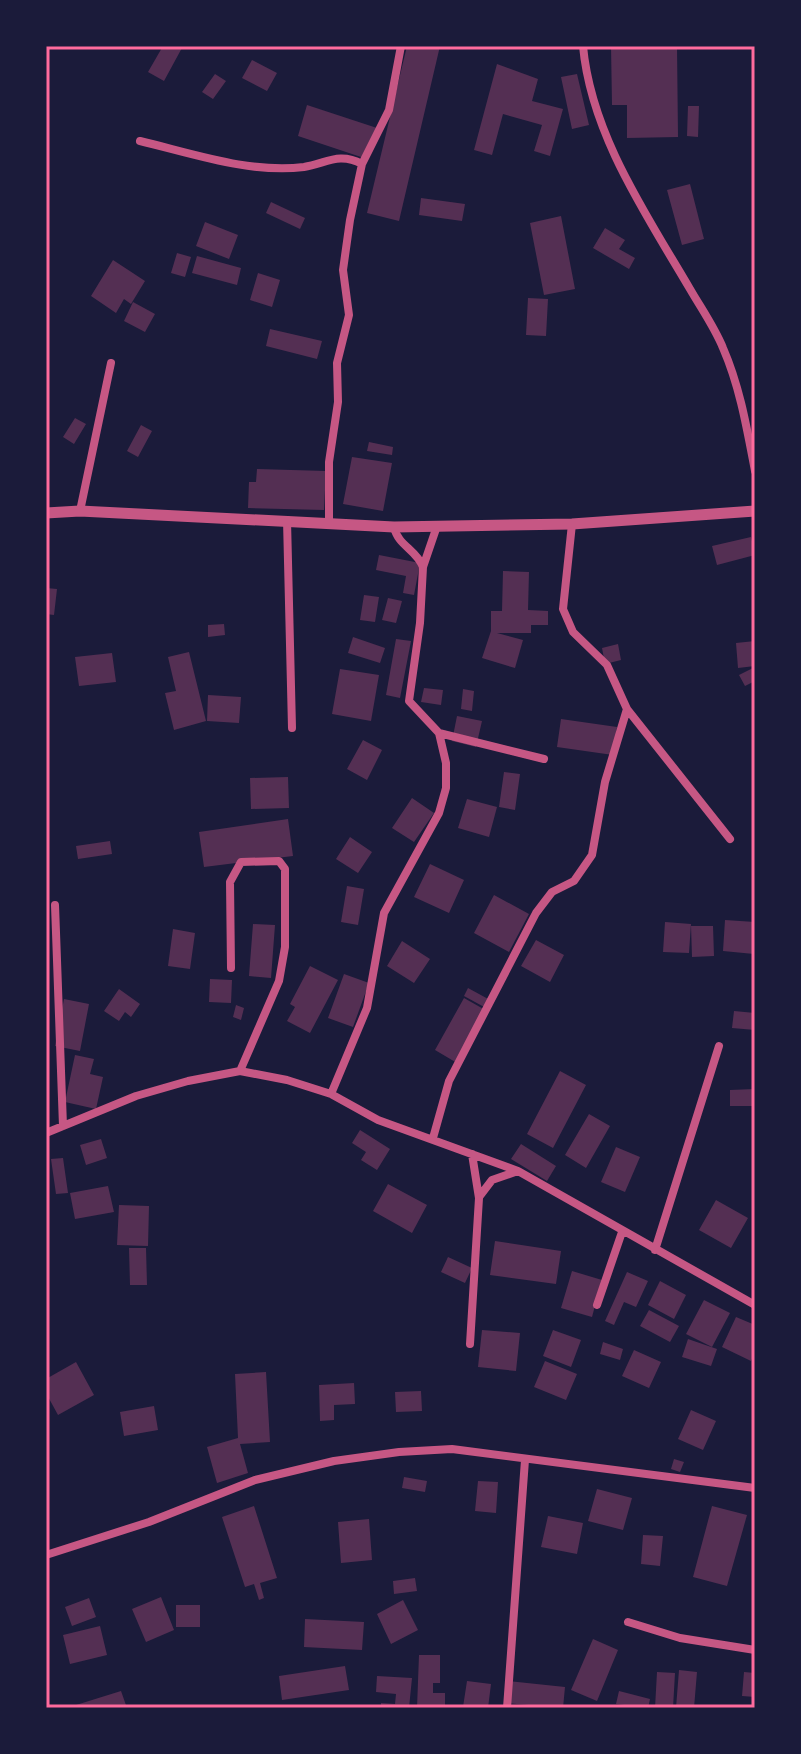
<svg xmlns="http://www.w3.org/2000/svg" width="801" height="1754" font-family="'Exo 2',sans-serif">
<rect width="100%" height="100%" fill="#1b1b3a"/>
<path fill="#542f53" d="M163,46H183L164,81L148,72Z
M407,46H440L399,221L367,213Z
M611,46H677L678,137L627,138V105H612Z
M252,60L277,73L267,91L242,78Z
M497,64L538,79L532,101L563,109L550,156L534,151L542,125L503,114L492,155L474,150Z
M215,74L226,81L213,99L202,92Z
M577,74L589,125L572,129L561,77Z
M307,105L377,128L367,159L298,136Z
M688,106H699L698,137L687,136Z
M690,184L704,239L682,245L667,190Z
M421,198L465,204L462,221L419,215Z
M271,202L305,218L300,229L266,213Z
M561,216L575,289L544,295L530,223Z
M205,222L238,235L229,259L196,246Z
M605,228L625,240L619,249L635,258L629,269L593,248Z
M177,253L191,257L185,277L171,273Z
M197,256L241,268L237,285L192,273Z
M113,260L145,281L131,304L124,299L116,313L91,296Z
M258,273L280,280L272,307L250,300Z
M528,298L548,299L546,336L526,335Z
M133,302L155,314L145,332L124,321Z
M270,329L322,341L317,359L266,346Z
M75,418L86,424L74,444L63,437Z
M141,425L152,431L138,457L127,451Z
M369,442L393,447L392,455L367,451Z
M352,457L392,463L383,511L343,504Z
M257,469L326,471L324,510L248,508L249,482H256Z
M751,537L755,555L717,565L712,546Z
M379,555L420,563L414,595L403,593L406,576L376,570Z
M503,571L529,572L528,610L548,611V625H531V633H497L523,640L515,668L482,658L491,631V611H502Z
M46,588L57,589L54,615L46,614Z
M364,595L379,597L375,622L360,620Z
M388,598L402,601L396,623L382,620Z
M224,624L225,635L208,637V625Z
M353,637L385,648L380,663L348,653Z
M396,639L411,641L400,698L386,695Z
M755,641V666L738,668L736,643Z
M618,644L621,660L605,664L602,648Z
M189,652L206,721L174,730L165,693L176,691L168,657Z
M112,653L116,682L79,686L75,657Z
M755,667V681L745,686L739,675Z
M340,669L379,675L371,721L332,714Z
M424,688L443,690L441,705L421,702Z
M463,689L474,691L472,711L461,709Z
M208,695L241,697L239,723L207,721Z
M457,716L482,721L476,747L452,741Z
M561,719L617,727L613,755L557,747Z
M363,740L382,750L367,780L347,769Z
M504,772L520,774L515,810L499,807Z
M288,777L289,808L251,809L250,778Z
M412,798L434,813L414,842L392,828Z
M467,799L497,807L489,837L458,828Z
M288,819L293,856L204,867L199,832Z
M350,837L372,852L358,873L336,859Z
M110,841L112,854L78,859L76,846Z
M430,864L464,880L449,913L414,897Z
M347,886L364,889L358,925L341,922Z
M494,895L529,914L509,952L474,933Z
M725,920L755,922L754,954L723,951Z
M665,922L691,924L689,953L663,952Z
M253,924L275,925L271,978L249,976Z
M691,926H713L714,956L692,957Z
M173,929L195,933L190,969L168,966Z
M536,940L564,955L550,982L521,966Z
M402,941L430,959L414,983L387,966Z
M310,966L338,980L310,1033L287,1021L295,1007L290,1004Z
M344,974L369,983L353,1027L328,1018Z
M210,979L232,980L231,1003L209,1002Z
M468,988L490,1000L486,1008L464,996Z
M119,989L140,1004L131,1017L125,1012L119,1021L104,1011Z
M464,998L487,1011L457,1063L435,1050Z
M64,999L89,1004L80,1051L55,1046Z
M236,1005L244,1008L241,1020L233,1017Z
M734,1011L755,1013V1030L732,1028Z
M75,1055L94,1059L90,1074L103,1077L96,1109L65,1102Z
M560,1071L586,1085L553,1148L527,1134Z
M755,1089V1106H730V1090Z
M589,1114L610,1126L586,1168L565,1155Z
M360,1130L390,1149L377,1170L361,1160L366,1152L352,1143Z
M101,1139L107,1158L86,1165L80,1145Z
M521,1144L556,1166L547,1181L511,1159Z
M616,1147L640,1157L625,1192L601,1182Z
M63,1158L68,1193L56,1194L51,1159Z
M388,1184L427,1205L412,1233L373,1211Z
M108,1186L114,1212L75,1219L70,1193Z
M716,1200L748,1218L731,1248L699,1230Z
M119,1205L149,1206L148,1246L117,1245Z
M495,1241L561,1251L556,1284L490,1275Z
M129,1248H146L147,1285H130Z
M448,1257L472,1268L465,1283L441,1272Z
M572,1271L602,1280L592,1317L561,1308Z
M627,1272L648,1281L636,1307L624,1302L614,1325L605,1321Z
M660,1281L686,1295L674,1319L648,1305Z
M704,1300L730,1313L712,1347L686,1334Z
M649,1310L679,1326L670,1342L640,1326Z
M736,1317L755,1325V1352L751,1361L722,1347Z
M482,1330L520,1333L516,1371L478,1367Z
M553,1330L581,1340L571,1367L543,1356Z
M688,1339L717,1349L711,1366L682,1357Z
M603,1342L623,1349L620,1360L600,1354Z
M634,1350L661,1362L649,1388L622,1376Z
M545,1361L577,1374L566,1400L534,1387Z
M76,1362L94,1395L58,1415L46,1393V1379Z
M266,1372L270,1442L240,1444L248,1473L217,1483L207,1447L238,1438L235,1374Z
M354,1383L355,1404L334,1405V1420L320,1421L319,1385Z
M421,1391L422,1411L396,1412L395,1392Z
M154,1406L158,1430L124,1436L120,1412Z
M691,1410L716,1421L703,1450L678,1439Z
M674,1459L684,1462L680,1472L671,1469Z
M404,1477L427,1481L425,1492L402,1488Z
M478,1481L498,1482L496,1513L475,1511Z
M597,1489L632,1498L623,1530L588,1521Z
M254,1506L277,1578L260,1583L264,1598L259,1600L254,1584L245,1587L222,1517Z
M712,1506L747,1515L727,1586L693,1577Z
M548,1516L583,1523L577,1554L541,1547Z
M369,1519L372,1560L341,1563L338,1522Z
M643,1535L663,1536L660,1566L641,1564Z
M415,1578L417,1591L394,1594L393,1581Z
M161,1597L174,1630L146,1642L132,1609Z
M89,1598L96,1617L72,1626L65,1607Z
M403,1600L418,1630L391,1644L377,1614Z
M176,1605H200V1627H176Z
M305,1619L364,1622L362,1650L304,1647Z
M100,1626L107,1655L70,1664L63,1635Z
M593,1639L618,1650L597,1701L571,1690Z
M419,1655H440V1683H433V1693H445V1708H417Z
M345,1666L349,1690L282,1700L279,1676Z
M679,1670L697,1672L694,1708H676Z
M657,1672L675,1673L673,1708H655Z
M744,1672L755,1673V1697L742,1696Z
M377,1676L412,1678L409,1708H381V1703L395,1704L396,1694L376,1692Z
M467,1681L491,1684L488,1708L463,1707Z
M508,1681L565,1687L563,1708L506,1703Z
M121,1691L127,1708H77L76,1705Z
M619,1691L650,1699L648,1708L616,1704Z"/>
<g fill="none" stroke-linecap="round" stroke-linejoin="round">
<path stroke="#c65784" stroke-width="8" d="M583,46C591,134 646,214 690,289C701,308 715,328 723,348C740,387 747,429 755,471
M140,141C191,153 251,174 304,167C327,163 339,152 362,164
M80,511L111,363
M287,520L292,728
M329,523V462L338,402L337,363L349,315L343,270L350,220L362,164L389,110L401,46
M572,524L563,609L573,632L607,665L627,709L730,839
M437,526L423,567L420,623L409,701L439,733L544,759
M394,527C398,546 416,549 423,567
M55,905L63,1126
M231,968L230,882L241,862L279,861L285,869V947L279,981L240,1071
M331,1094L367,1008L384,913L439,813L446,788V763L439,733
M46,1133L136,1096L188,1081L240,1071L287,1080L331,1094L378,1120L518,1171L755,1305
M433,1138L449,1081L536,913L552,892L574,881L592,855L605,782L627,709
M479,1197L492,1180L518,1171
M655,1250L719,1046
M597,1305L622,1232
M470,1344L479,1198L472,1154
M46,1555L149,1522L255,1480L334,1461L399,1452L452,1449L755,1488
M628,1622L680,1638L755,1650
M507,1708L525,1460"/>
<path stroke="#c65784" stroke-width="11" d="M46,513L80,511L394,527L572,524L755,511"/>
</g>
<rect width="801" height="1754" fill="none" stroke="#1b1b3a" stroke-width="96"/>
<rect x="48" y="48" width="705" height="1658" fill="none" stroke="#ff6b9d" stroke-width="3"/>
</svg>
